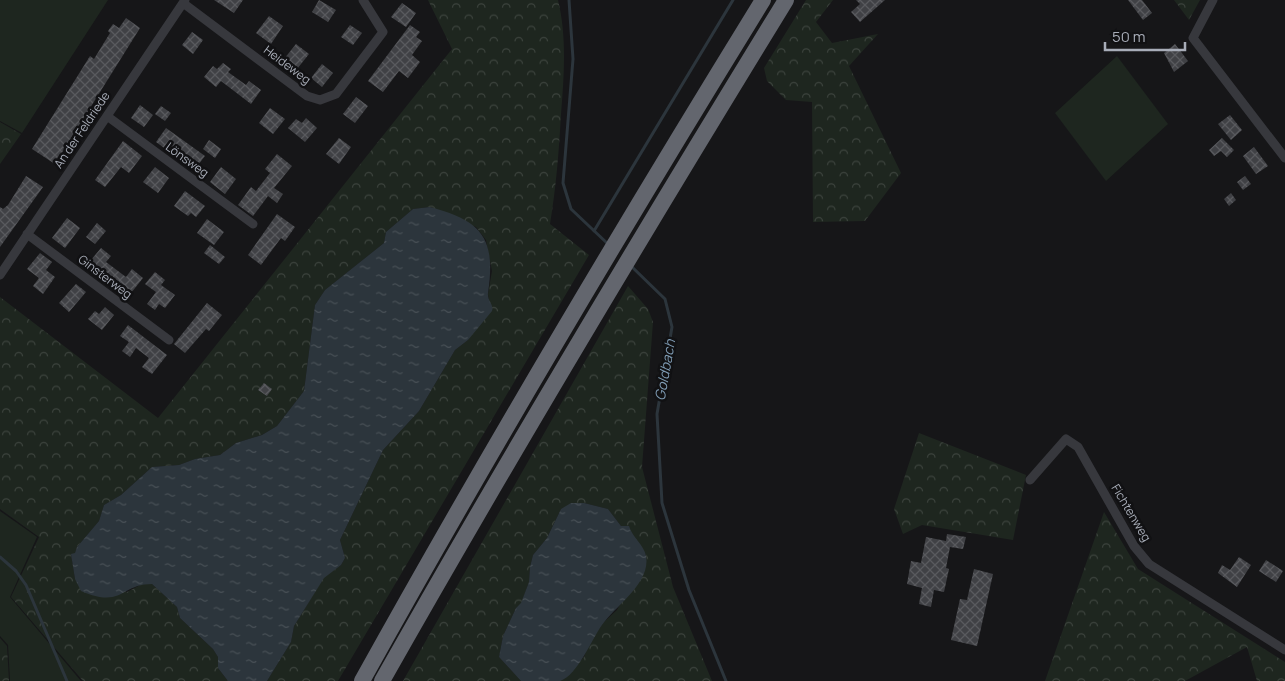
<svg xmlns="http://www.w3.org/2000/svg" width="1285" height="681" font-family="Manrope,sans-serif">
<defs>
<pattern id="forest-crowns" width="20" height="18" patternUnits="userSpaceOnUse" patternTransform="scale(1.25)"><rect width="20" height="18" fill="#1e261f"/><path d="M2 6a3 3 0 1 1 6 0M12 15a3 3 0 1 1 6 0" fill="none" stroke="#3c433d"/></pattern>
<pattern id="water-ripples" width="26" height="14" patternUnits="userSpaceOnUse" patternTransform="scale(1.25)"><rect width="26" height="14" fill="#2c353c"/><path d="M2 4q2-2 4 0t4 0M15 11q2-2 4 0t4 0" fill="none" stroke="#485056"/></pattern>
<pattern id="building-cross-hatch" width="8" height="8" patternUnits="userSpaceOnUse" patternTransform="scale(1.25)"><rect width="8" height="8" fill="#404145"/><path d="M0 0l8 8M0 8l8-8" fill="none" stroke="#595a5e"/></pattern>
</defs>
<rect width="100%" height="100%" fill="#161618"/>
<path fill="#1e261f" d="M0,0H108L22,133L0,121Z
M1117,56L1168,124L1106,181L1055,113Z
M0,511L37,537L10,597L81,681H10L8,645L0,636Z"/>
<path fill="url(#forest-crowns)" d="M428,0H558C567,37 564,76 561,114C559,151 556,188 550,224L589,255L338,681H267L291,642L294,626L324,577L341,565L345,558L340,540L383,450L419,411L455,350L468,340L489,302L488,294L492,271L486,240L476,227L430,207L413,209L386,232L384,243L325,290L315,305L304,391L277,426L262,435L236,443L220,455L195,459L179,465L152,467L121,495L104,505L99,521L77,547L75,554H71L75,579L127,592L142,584H152L177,607L180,618L213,649L218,657V668L228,681H83L11,597L39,537L0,509V297L158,418L452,49Z
M806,0H833L816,22L832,43L878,34L849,66L901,173L865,221L813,222L812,102L786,100L767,81L764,68Z
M1174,0H1200L1189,20Z
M0,122L21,134L0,164Z
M628,286L648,309L653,322L642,467L673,587L712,681H559L572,672L574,667L584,657L589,643L604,622L617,610L646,555L631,532L621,526L608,509L584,503L561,509L547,538L533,555L530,567L529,582L521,604L516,608L503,636L499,657L521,681H403Z
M919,433L1026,475L1013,540L922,525L903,534L894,509Z
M1104,512L1138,569L1285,662V681H1257L1247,647L1185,681H1045Z
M0,638L7,646L9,681H0Z"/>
<path fill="url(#water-ripples)" d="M430,207C483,221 496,239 488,293C487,301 494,304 492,311L468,340L455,350L419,411L383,450L340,540L345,558L341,565L324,578L294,626L291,642L267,681H228L218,668V657L213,649L180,618L177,607L152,584C120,584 123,609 81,591L75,579L71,554L75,553L77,547L99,521L104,505L121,495L152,467L179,465L195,459L220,455L236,443L262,435L277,426L304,391L315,305L325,290L384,243L386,232L413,209Z
M571,503H584L608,509L621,526H629C632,537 644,545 646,556C651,583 615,606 602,625C591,640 578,675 560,681C549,681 532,681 521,681L499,657L503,636L516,608L521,603L529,582L530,567L533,555L547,538L561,509Z"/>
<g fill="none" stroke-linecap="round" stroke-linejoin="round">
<path stroke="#2c353c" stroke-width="3" d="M569,0L573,59L563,183L571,209L608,244
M594,231L733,0
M631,266L665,299L672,327L657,414L662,503L689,590L726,681
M0,557L16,571L26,585L67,681"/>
</g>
<path fill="url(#building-cross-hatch)" d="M214,0H243L234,13Z
M319,0L336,10L328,22L312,12Z
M856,0H885L860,22L851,12L860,4Z
M1128,0H1142L1152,13L1143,20Z
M402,3L416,13L406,27L391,17Z
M269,16L283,26L271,44L256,33Z
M126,18L140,28L55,164L32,149L90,56L94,59L110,33L108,31L113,24L119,28Z
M350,25L362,33L353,45L341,37Z
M410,25L420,32L416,37L422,41L412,55L420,62L408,78L399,71L383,92L368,81Z
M192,32L203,40L193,54L182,45Z
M296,44L309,54L297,69L284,59Z
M1175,44L1188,61L1174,72L1164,53Z
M223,63L231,69L228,72L246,85L249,81L261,90L251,104L221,81L216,87L204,77L213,66L217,69Z
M322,64L333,73L322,87L311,78Z
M356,97L368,106L355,123L343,114Z
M140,105L153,115L144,127L131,118Z
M161,106L171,113L165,121L155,114Z
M270,108L285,119L273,134L259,123Z
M1230,115L1242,130L1231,140L1218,124Z
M306,118L317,128L305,142L288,128L296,119L302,123Z
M166,128L205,156L194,170L156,142Z
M339,138L351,147L339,164L326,154Z
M1222,138L1234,150L1227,157L1221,151L1214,156L1209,150Z
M209,140L221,149L215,158L203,149Z
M123,141L142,156L129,173L121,167L105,187L95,180Z
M1254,147L1268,166L1256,174L1243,156Z
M277,154L292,166L274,188L283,194L277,203L268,196L253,216L238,205L251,187L256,191L270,173L265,169Z
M155,167L169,178L158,193L143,182Z
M221,167L236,179L225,194L210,182Z
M26,176L43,187L0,247V207L3,209L8,205Z
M1245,176L1251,184L1243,190L1237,182Z
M185,191L205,206L196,217L191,213L188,216L174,206Z
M1231,193L1236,200L1229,206L1224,199Z
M277,214L295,227L285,241L281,238L261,265L248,255Z
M67,218L80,228L65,248L52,238Z
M207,219L224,232L214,245L197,233Z
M97,223L106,231L95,244L86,237Z
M210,245L225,257L219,264L204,253Z
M101,248L111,256L106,262L126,277L132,269L143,278L127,298L116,290L119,286L99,270L96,274L86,266Z
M40,253L52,262L46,270L55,277L43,294L33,286L39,278L27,269Z
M155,272L165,280L161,285L175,295L165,308L159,304L155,310L147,304L156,292L145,284Z
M76,284L86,292L69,312L59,303Z
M207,303L222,315L209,331L206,329L185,353L174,344Z
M105,307L114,315L102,330L88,319L95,311L99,314Z
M128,325L167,355L152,374L142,367L149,358L136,348L130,357L122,351L129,342L120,336Z
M264,383L272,389L267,396L258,390Z
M947,534L966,537L963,549L950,547L946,568L949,569L944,592L934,590L931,607L919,604L922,588L907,584L911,561L921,563L926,537L946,541Z
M1239,557L1251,565L1237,587L1218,573L1222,565L1230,570Z
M1266,560L1283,571L1276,582L1259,571Z
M974,569L993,574L977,646L951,640L960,599L967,600Z"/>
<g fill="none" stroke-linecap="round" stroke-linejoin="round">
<path stroke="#37383d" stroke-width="9" d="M1213,0L1193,38L1285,158
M183,3L307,96L320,100L336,94L383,32L363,0
M107,116L253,224
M27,234L169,340
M0,275L185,0
M1030,480L1066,439L1078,447L1134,546L1149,564L1285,650"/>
<path stroke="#63666e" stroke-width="16" d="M362,681C490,450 625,224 763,0
M382,681C512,451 648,225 786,0"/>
</g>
<g text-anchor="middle" stroke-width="5" stroke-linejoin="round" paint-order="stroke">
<g font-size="12" fill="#a8adb8" stroke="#111113">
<text transform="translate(287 65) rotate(37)" y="4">Heideweg</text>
<text transform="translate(82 130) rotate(-56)" y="4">An der Feldriede</text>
<text transform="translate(187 160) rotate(36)" y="4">Lönsweg</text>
<text transform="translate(105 277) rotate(37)" y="4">Ginsterweg</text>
<text transform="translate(1131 513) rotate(59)" y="4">Fichtenweg</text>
</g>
<g font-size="14" font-style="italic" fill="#7f9bb3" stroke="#111113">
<text transform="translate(665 370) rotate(-80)" y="5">Goldbach</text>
</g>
</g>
<path d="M1105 42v8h80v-8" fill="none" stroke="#a8adb8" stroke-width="2.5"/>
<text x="1112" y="42" font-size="15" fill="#a8adb8" stroke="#111113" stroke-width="4" paint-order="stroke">50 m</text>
</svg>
